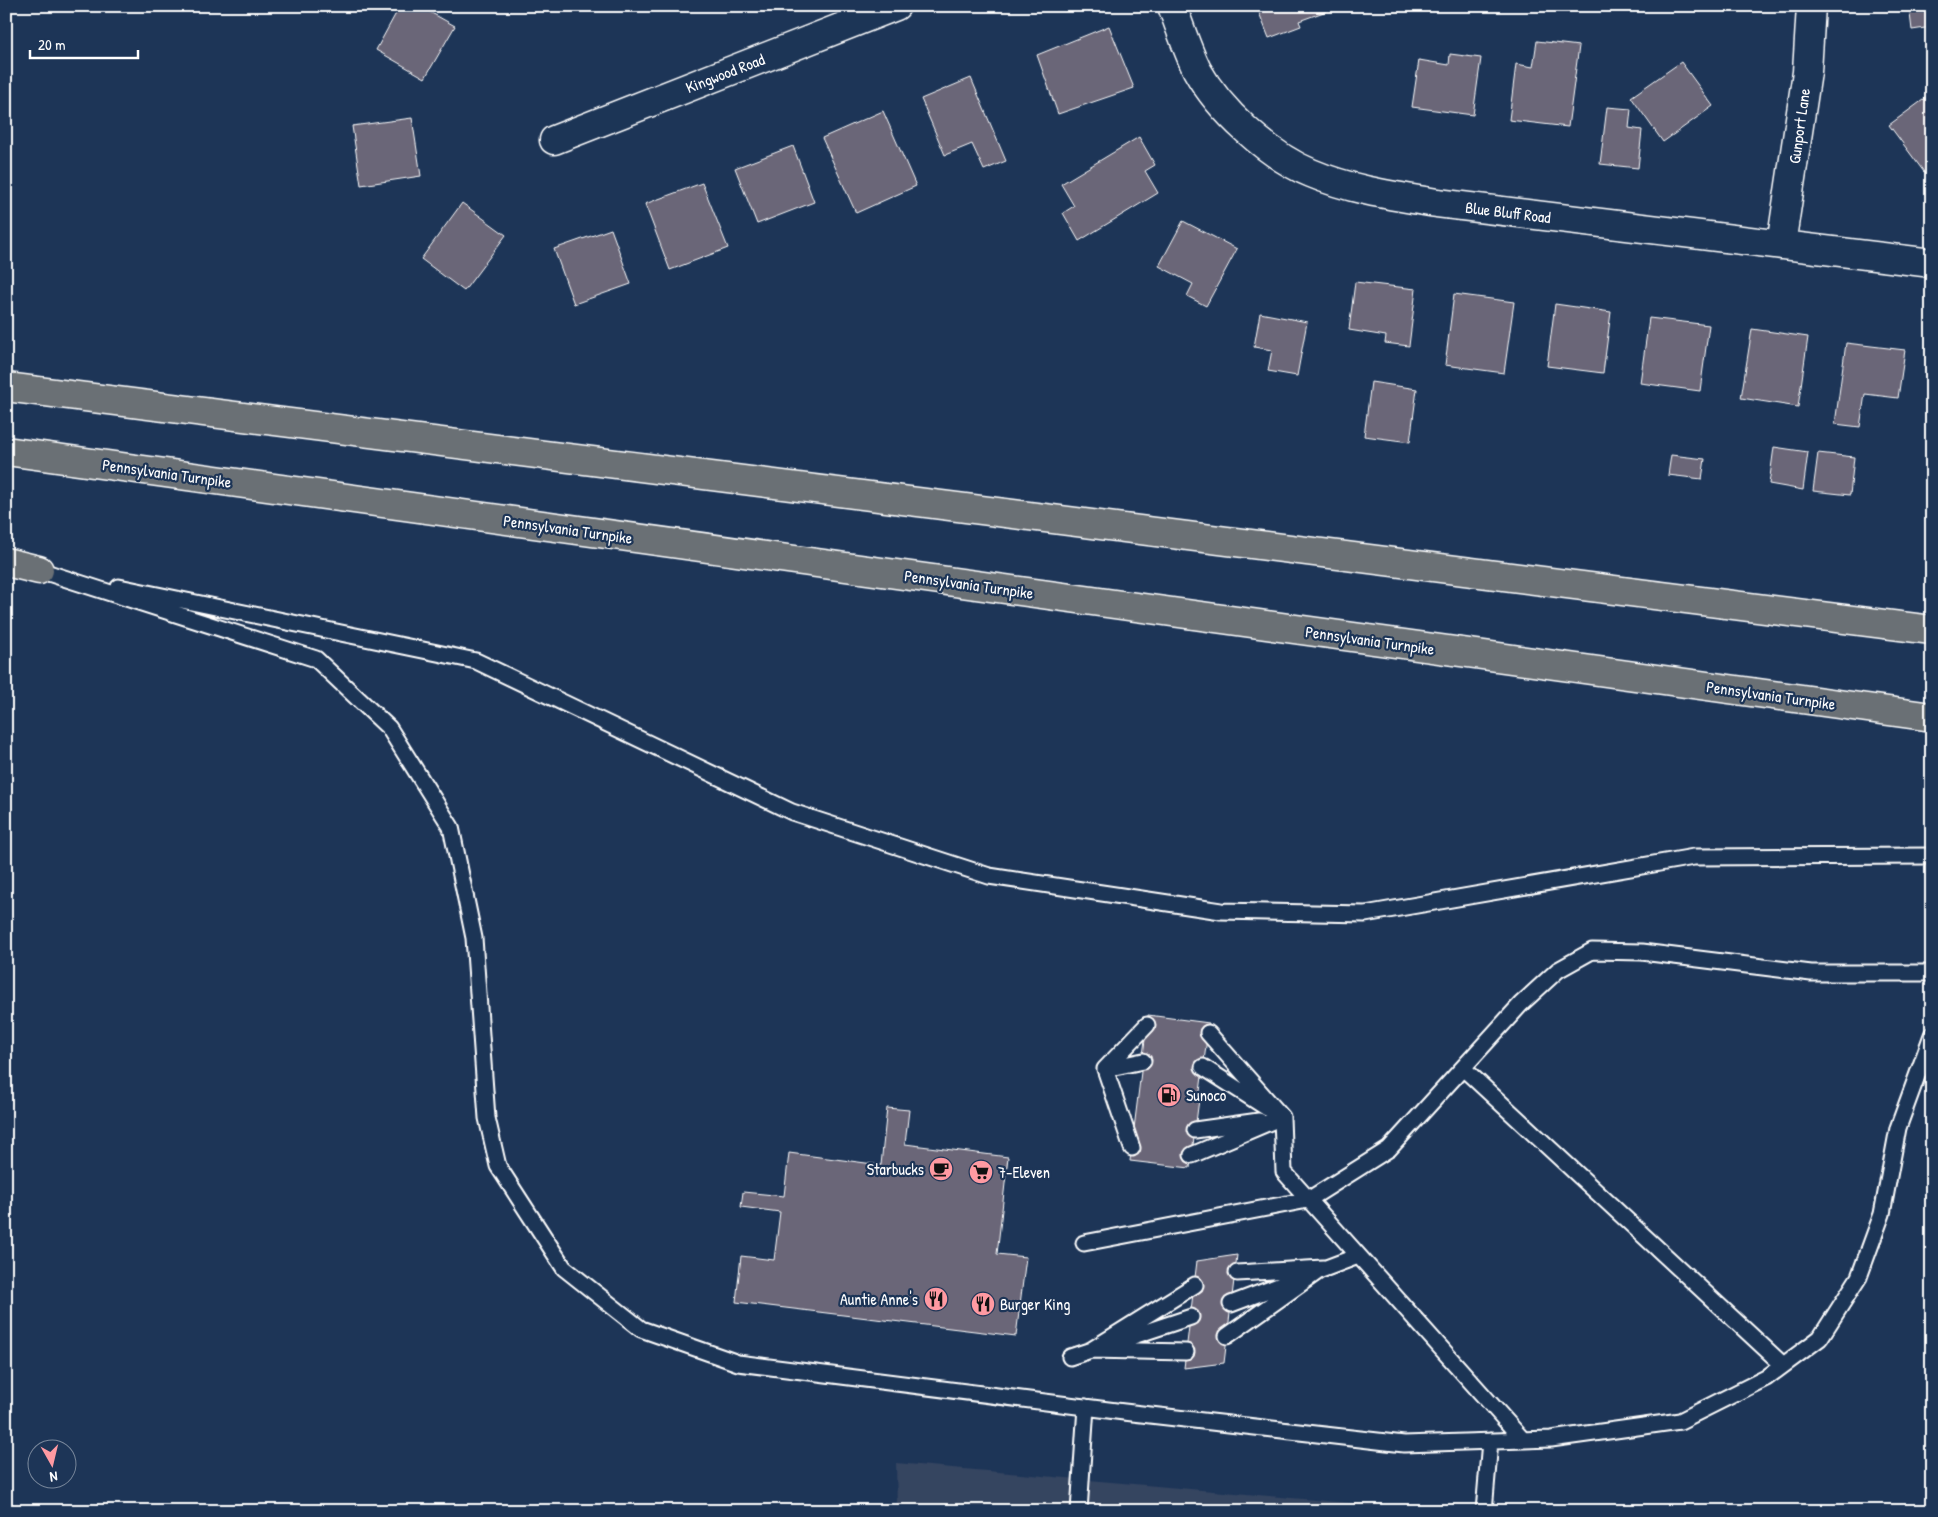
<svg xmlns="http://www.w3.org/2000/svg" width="1938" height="1517" font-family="'Patrick Hand',sans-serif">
<rect width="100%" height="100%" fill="#1d3557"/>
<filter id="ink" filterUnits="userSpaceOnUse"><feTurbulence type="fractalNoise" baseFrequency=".02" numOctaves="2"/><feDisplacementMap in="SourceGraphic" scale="10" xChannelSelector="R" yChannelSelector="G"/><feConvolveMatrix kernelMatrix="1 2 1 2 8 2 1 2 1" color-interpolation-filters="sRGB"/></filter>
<g filter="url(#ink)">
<path fill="#344461" d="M896,1463L1439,1511H897Z"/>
<path fill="#6b6678" stroke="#fff" d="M400,6H419L455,26L425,78L376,50Z
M1267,6H1331L1332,9L1299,21L1301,26L1269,38L1258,10Z
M1909,6H1932V27L1912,30Z
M1109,26L1134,88L1058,114L1037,55Z
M1537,41L1579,46L1568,127L1509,120L1516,64L1533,67Z
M1450,54L1481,58L1473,115L1412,107L1419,60L1449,65Z
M1681,62L1713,106L1663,142L1631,97Z
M971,78L1006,161L984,170L972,144L945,155L921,99Z
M1931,94L1932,166L1924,172L1889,125Z
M1607,107L1631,109L1629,128L1642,130L1638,168L1600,164Z
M883,111L916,186L856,213L822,138Z
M412,118L421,176L361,185L352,126Z
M1139,137L1155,165L1145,171L1158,193L1079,241L1063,213L1074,206L1061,184Z
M793,146L814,202L757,224L735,168Z
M702,183L728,248L670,270L645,204Z
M462,203L506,235L464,291L421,259Z
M1183,221L1237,249L1206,306L1187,296L1193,284L1159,266Z
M611,229L631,284L574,304L554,249Z
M1355,282L1416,289L1409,346L1385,343L1386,336L1349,330Z
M1454,294L1514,302L1504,373L1445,365Z
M1555,304L1611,312L1603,373L1547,366Z
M1260,313L1307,322L1297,376L1268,371L1272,350L1254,347Z
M1649,318L1709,325L1700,391L1640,383Z
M1752,329L1808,337L1798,407L1741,398Z
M1846,343L1905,350L1898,398L1865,394L1860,427L1835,424Z
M1371,382L1417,389L1410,442L1364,436Z
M1774,447L1808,452L1803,490L1769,484Z
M1818,453L1854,457L1850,495L1813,491Z
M1671,455L1705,459L1702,479L1668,475Z
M1148,1015L1209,1023L1190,1168L1130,1161Z
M887,1108L909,1110L905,1144L1008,1157L997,1254L1026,1257L1016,1336L736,1302L741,1256L774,1260L780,1212L741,1207L743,1192L784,1196L789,1153L881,1165Z
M1237,1255L1224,1363L1184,1368L1197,1261Z"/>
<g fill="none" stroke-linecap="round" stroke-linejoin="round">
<g stroke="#fff" stroke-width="19">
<path id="lane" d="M39,570L316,659L389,728L451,827L474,938L487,1118L498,1166L564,1268L641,1329L738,1363L1124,1412L1404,1444L1551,1439L1680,1421L1766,1378L1820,1338L1859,1277L1882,1214L1898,1128L1932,1035
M119,587L476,661L792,812L989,876L1221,911L1365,914L1694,857L1932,856
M1203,1067L1267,1108
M1463,1068L1783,1365
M1105,1069L1132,1148
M1105,1069L1147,1025
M1105,1069L1143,1061
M1282,1117L1284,1172L1523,1440
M1195,1130L1259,1121
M1192,1155L1282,1117L1208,1033
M1084,1243L1308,1200L1389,1149L1521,1004L1558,970L1592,951L1642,952L1811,973H1932
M1231,1304L1358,1256
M1227,1336L1323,1268L1237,1273
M1186,1352L1091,1350L1195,1285
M1070,1357L1191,1317
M1079,1511L1086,1407
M1484,1511L1490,1441"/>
</g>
<g stroke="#fff" stroke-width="31">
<path id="street" d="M1172,6C1180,27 1187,50 1197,70C1219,110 1269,156 1311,173C1351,190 1394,196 1437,203L1932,263
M554,140L896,6
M1781,245L1807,72L1811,6"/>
</g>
<g stroke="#fff" stroke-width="31">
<path id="highway" d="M6,387L1932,630
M6,451L1932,717
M6,562L39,570"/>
</g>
<use href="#lane" stroke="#1d3557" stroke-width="15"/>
<use href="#street" stroke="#1d3557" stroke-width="28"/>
<use href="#highway" stroke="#6a7074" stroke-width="28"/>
</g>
</g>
<defs>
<g id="fuel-disc" transform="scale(1.25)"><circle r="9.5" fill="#ff9aa2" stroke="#1d3557"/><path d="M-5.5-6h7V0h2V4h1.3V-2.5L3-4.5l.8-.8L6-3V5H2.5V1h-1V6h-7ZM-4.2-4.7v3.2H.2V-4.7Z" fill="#111"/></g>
<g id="cafe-disc" transform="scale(1.25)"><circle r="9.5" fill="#ff9aa2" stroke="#1d3557"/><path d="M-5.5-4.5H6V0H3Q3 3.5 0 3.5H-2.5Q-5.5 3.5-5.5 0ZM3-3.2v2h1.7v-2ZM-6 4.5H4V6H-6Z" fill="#111"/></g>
<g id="supermarket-disc" transform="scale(1.25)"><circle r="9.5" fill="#ff9aa2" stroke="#1d3557"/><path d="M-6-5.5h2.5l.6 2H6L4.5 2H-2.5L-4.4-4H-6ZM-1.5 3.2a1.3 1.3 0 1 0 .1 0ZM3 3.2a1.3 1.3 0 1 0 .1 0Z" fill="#111"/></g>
<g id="restaurant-disc" transform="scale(1.25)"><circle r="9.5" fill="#ff9aa2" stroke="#1d3557"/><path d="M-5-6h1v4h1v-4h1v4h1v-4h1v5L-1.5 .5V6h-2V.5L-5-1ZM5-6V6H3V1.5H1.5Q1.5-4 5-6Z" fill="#111"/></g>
</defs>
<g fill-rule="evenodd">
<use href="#fuel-disc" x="1169" y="1095"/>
<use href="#cafe-disc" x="941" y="1169"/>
<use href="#supermarket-disc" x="981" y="1172"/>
<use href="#restaurant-disc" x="936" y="1299"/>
<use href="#restaurant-disc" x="983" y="1304"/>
</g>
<g text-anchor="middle" stroke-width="4.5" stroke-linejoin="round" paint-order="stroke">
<g font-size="16" fill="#fff" stroke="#1d3557">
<text transform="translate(725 73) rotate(-21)" y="6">Kingwood Road</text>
<text transform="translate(1799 126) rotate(-82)" y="6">Gunport Lane</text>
<text transform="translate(1508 212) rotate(7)" y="6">Blue Bluff Road</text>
<text transform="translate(167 473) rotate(8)" y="6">Pennsylvania Turnpike</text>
<text transform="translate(568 529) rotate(8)" y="6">Pennsylvania Turnpike</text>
<text transform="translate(969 584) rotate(8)" y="6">Pennsylvania Turnpike</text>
<text transform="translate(1370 640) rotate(8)" y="6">Pennsylvania Turnpike</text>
<text transform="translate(1771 695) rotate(8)" y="6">Pennsylvania Turnpike</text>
</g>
<g font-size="16" fill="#fff" stroke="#1d3557" text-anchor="start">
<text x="1186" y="1101">Sunoco</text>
<text x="924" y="1175" text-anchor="end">Starbucks</text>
<text x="998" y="1178">7-Eleven</text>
<text x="918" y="1305" text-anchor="end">Auntie Anne's</text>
<text x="1000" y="1310">Burger King</text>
</g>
</g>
<rect width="1938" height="1517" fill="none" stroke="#1d3557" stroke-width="25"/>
<rect x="12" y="12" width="1913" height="1492" fill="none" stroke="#fff" stroke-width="2" filter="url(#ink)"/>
<g transform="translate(52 1464) rotate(172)"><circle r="24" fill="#1d3557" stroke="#77869a"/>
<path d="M0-4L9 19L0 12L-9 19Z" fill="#ff9aa2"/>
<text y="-8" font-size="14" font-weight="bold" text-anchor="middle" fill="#ffffff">N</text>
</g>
<path d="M30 50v8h108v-8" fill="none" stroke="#ffffff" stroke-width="2.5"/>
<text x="38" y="50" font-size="15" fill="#ffffff" stroke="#1d3557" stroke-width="4" paint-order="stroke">20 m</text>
</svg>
